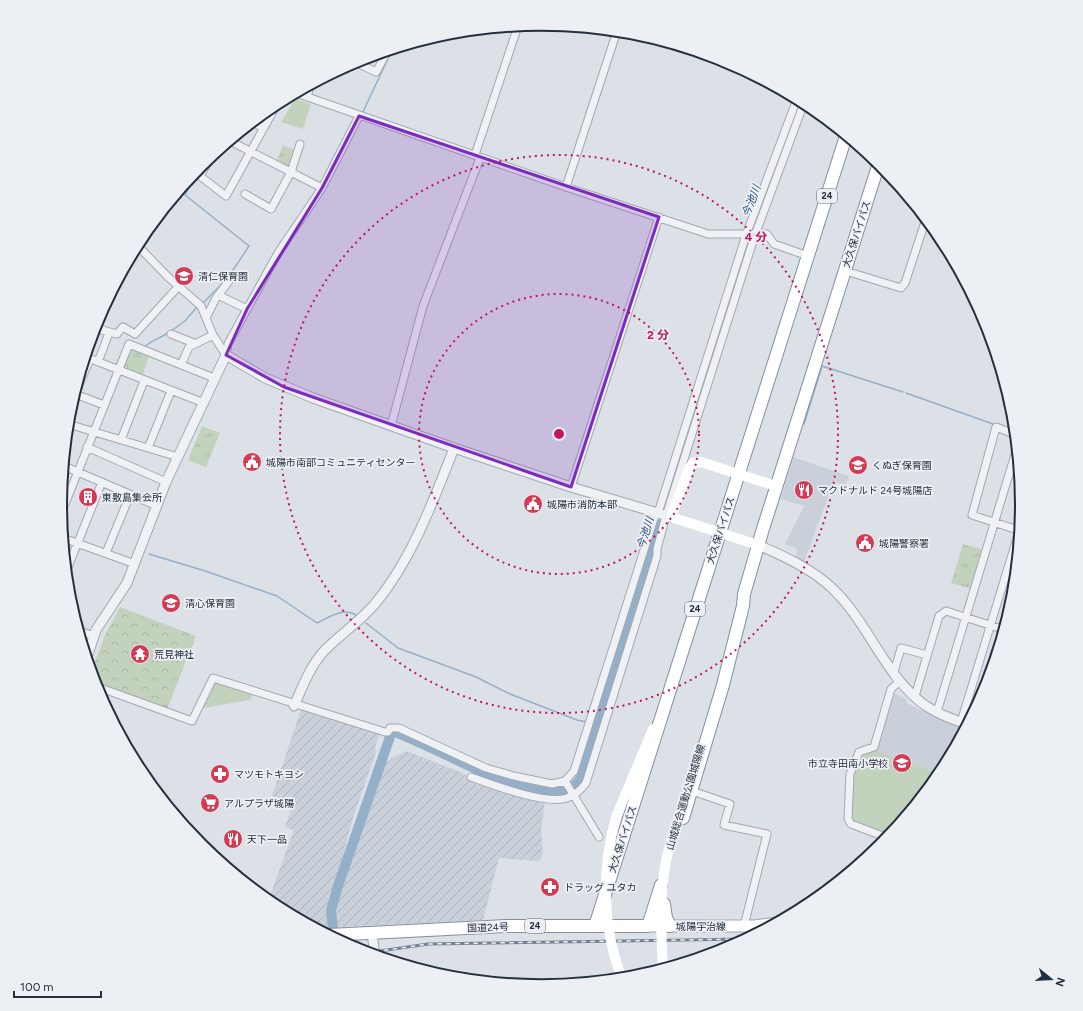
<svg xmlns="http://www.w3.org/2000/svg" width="1083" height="1011" font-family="Figtree,'Noto Sans JP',sans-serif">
<defs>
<pattern id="industrial-furrows" width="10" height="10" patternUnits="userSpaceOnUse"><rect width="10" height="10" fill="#cad0d9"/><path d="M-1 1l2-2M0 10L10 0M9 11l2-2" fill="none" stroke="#adb3bb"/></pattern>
<pattern id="forest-crowns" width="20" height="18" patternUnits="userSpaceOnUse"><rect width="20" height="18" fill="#c3d2bd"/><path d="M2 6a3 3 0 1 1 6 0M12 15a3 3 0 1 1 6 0" fill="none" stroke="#a7b5a4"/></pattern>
<pattern id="park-tufts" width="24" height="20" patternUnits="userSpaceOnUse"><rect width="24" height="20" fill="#c3d2bd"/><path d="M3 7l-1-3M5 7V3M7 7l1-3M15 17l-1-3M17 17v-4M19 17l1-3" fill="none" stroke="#a7b5a4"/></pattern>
</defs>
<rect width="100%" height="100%" fill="#dce1e7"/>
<path fill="#cad0d9" d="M793,457L849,476L845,485L834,481L804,562L795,558L797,552L796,548L785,544L804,506L781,499Z
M893,692L906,699L907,703L930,715L966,728L942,773L890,837L875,748Z"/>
<path fill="url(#industrial-furrows)" d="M302,707L380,733L375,747L376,752L352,821L340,869L342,870L330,911V928L317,929L268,901L294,830L285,827L293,804L272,796Z
M406,751L458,771L476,781L545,800L541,830L543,854L542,857L539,861L499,858L483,920L337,927L336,912L353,848L382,766L392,758Z"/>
<path fill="#c3d2bd" d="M295,99L311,104L303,129L281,122Z
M216,682L253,694L250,700L203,708Z
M875,750L931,771L921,798L890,836L852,821C845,799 853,774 862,754Z"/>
<path fill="url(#forest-crowns)" d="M120,607L196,636L167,709L94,682L91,672L105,635Z"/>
<path fill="url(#park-tufts)" d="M283,145L296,151L290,169L276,162Z
M133,350L149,356L142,377L124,370L123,366L129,352Z
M202,426L220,433L206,467L188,460Z
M963,544L984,550L972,589L951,583Z"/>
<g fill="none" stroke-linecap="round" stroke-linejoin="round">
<path stroke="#95afc9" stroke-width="1.5" d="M362,114L392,50
M202,164L185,195L249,246L227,279
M202,304L224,282
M171,331L185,321L197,307
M144,347C151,341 160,338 168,333
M906,393L993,424
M804,424L822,366L903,392
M149,554L205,571L277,596L317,623C330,617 345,606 357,616
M366,623L398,648L476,677L510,694L577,720L587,722
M593,723L598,724"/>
<path stroke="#95afc9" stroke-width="10" d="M778,165L800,100
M714,352L749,240L760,213
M333,928L331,911L338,886L392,731C441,749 478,776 531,787C544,790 556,793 570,788C574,787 578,782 581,778L661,524"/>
<g stroke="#a1a8b1" stroke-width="9">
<path id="minor" d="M355,62L376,72L387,52
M296,93L566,187L708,234H767L774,244L808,256L809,253
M307,97L310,86
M253,122L263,128
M230,141L322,188
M475,155L518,26
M211,157L200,176L226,196L277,104
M566,187L617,31
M245,194L271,209L291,172L300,144
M137,245L168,277L201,306L213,335L226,355
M846,268L849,272L901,288L905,283L926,219
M218,295L247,309
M206,318L216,298L229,281
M95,328L117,334L123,327L135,334L178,287
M171,334L194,343
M226,355L228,344L247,309L278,253L322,188L359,116
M86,357L204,403
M98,362L109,333
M181,365L189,347L213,335
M75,394L90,359
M75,394L104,405
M68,424L178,457
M391,426L423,306L480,158
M1016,435L996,427L972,515L1021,531
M121,440L144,381
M87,447L166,482
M148,448L171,391
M64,466L157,506
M571,487L659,217
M658,513L746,235L797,99
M61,514L129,344L214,378
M63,538L135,564
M106,553L130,495
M66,572L102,482
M79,631L94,636
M894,672L901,648L927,655
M95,686L192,721L213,678L385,732H388L390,728H399L486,768L514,776L552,784L565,781L574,771L656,512
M915,696L939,616L946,611L1005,630
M937,712L1017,448
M961,722L1021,525
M471,777C493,785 546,805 567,798C575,795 581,790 586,783L657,556V549L666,516L754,238L804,103
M565,781L599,837
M692,791L730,804L724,825L767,834L744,926
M888,838L851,824L848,819L850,774L859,752L874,747L891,689L900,681"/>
</g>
<g stroke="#a1a8b1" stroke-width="11">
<path id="tertiary" d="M758,545C784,556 814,570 834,590C869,624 885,677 926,706C939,714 953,720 968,724
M87,657L96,630L127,583L166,482L226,355L265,378L313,398L454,448L571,487L671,517
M294,706C303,686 310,666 325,650C341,634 359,622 374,605C411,561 433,502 454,448
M372,933L375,956"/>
</g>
<g stroke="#9ba5b3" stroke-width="13">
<path id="primary" d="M648,926H754L777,923"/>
</g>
<g stroke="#838e9e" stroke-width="14">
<path id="trunk" d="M683,818L723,685L743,606L744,594L762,532L879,163
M664,904L666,918L670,926
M595,926L846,136
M329,935L506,926H648L661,885"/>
</g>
<use href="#minor" stroke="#eff1f5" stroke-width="7"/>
<use href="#tertiary" stroke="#eff1f5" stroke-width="9"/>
<path stroke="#fff" stroke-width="10" d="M758,545L671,517L689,469L693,463L701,462L776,486
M616,817L653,729"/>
<use href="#primary" stroke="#fff" stroke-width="11"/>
<use href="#trunk" stroke="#fff" stroke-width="12"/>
<g stroke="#758091" stroke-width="3">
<path id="rail" d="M366,953L428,944L747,939"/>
</g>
<use href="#rail" stroke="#ecf0f5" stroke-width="1.5" stroke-dasharray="4.5" stroke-linecap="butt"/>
<path stroke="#fff" stroke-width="10" d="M616,817C601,870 602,927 622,979
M663,969C661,934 659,896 666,861C670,842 677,823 683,805"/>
</g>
<path fill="#7b2cbf" fill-opacity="0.2" stroke="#7b2cbf" stroke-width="3" stroke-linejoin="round" d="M359,116L659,217L571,487L284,387L226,355L247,309L322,188Z"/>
<g fill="none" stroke="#c2185b" stroke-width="2" stroke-dasharray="2 4">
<circle cx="559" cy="434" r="140"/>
<circle cx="559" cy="434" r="279"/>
</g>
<defs>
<g id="school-disc" transform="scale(1)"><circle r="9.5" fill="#d33a54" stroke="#ecf0f5"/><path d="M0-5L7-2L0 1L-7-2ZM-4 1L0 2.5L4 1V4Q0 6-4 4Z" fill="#fff"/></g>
<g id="civic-disc" transform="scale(1)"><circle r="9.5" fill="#d33a54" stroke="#ecf0f5"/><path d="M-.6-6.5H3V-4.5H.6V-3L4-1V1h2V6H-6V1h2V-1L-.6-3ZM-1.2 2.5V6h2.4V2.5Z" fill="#fff"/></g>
<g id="restaurant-disc" transform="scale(1)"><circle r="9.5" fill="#d33a54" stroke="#ecf0f5"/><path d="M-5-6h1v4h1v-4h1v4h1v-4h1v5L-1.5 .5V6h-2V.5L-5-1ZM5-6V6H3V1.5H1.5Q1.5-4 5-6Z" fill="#fff"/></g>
<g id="building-disc" transform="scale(1)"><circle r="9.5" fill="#d33a54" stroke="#ecf0f5"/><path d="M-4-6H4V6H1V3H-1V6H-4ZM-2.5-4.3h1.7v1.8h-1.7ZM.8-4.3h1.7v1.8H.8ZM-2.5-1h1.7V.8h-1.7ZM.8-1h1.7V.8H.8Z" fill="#fff"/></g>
<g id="temple-disc" transform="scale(1)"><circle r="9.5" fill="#d33a54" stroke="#ecf0f5"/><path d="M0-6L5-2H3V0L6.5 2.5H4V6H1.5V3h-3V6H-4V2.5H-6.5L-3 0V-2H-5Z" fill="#fff"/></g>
<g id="pharmacy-disc" transform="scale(1)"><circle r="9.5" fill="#d33a54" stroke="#ecf0f5"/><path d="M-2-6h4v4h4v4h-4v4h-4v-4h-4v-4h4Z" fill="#fff"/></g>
<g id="supermarket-disc" transform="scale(1)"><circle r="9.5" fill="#d33a54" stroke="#ecf0f5"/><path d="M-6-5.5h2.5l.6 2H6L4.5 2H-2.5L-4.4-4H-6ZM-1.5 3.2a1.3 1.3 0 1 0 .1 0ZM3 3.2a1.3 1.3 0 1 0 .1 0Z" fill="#fff"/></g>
</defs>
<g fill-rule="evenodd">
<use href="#school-disc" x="184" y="276"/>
<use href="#civic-disc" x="252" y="462"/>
<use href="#school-disc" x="858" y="465"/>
<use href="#restaurant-disc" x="804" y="490"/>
<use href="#building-disc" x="88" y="497"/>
<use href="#civic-disc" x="533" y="504"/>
<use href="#civic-disc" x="865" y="543"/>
<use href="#school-disc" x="171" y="603"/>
<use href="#temple-disc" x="140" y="654"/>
<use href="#school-disc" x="902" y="763"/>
<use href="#pharmacy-disc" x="220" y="774"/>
<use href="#supermarket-disc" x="210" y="803"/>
<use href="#restaurant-disc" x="233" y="839"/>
<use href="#pharmacy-disc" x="550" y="887"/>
</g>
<g text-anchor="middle" stroke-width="3.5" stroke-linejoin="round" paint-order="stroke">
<g fill="#ecf0f5" stroke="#616975" stroke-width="1">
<rect x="817" y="189" width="20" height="14" rx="3"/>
<rect x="685" y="602" width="20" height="14" rx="3"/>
<rect x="525" y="919" width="20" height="14" rx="3"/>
</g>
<g font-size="9" font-weight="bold" fill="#252f3e">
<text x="827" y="199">24</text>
<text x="695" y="612">24</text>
<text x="535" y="929">24</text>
</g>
<g font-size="10" fill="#252f3e" stroke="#ecf0f5">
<text transform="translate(856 234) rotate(-72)" y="4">大久保バイパス</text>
<text transform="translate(720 530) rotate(-72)" y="4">大久保バイパス</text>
<text transform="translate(685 797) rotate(-73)" y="4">山城総合運動公園城陽線</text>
<text transform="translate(622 839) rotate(-72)" y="4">大久保バイパス</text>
<text x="701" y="930">城陽宇治線</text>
<text transform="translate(488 927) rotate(-2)" y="4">国道24号</text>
</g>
<g font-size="10" fill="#252f3e" stroke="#ecf0f5" text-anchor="start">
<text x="198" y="280">清仁保育園</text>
<text x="266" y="466">城陽市南部コミュニティセンター</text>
<text x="872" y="469">くぬぎ保育園</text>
<text x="818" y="494">マクドナルド 24号城陽店</text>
<text x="102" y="501">東敷島集会所</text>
<text x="547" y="508">城陽市消防本部</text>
<text x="879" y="547">城陽警察署</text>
<text x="185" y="607">清心保育園</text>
<text x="154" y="658">荒見神社</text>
<text x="888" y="767" text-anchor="end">市立寺田南小学校</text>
<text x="234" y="778">マツモトキヨシ</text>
<text x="224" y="807">アルプラザ城陽</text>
<text x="247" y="843">天下一品</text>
<text x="564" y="891">ドラッグ ユタカ</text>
</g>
<g font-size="11" font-style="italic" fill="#2e4e74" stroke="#ecf0f5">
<text transform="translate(751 201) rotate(-70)" y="4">今池川</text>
<text transform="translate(645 533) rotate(-73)" y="4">今池川</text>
</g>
</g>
<path d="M0 0H1083V1011H0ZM67 505a474 474 0 1 1 948 0a474 474 0 1 1-948 0Z" fill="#ecf0f5" fill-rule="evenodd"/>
<path fill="none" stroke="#252f3e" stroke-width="2" d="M67 505a474 474 0 1 1 948 0a474 474 0 1 1-948 0Z"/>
<circle cx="559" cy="434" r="6" fill="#c2185b" stroke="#ecf0f5" stroke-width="2"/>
<g font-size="12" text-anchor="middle" font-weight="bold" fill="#c2185b" stroke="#ecf0f5" stroke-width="3.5" stroke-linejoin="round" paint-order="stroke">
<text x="756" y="241">4 分</text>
<text x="658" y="339">2 分</text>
</g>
<g transform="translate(1051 979) rotate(108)" stroke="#ecf0f5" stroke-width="3" paint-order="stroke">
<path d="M0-3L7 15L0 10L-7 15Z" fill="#252f3e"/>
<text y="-6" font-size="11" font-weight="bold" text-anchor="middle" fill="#252f3e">N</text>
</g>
<path d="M14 991v6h87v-6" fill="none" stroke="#252f3e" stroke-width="2"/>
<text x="20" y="991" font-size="12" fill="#252f3e" stroke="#ecf0f5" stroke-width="3" paint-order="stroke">100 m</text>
</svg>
